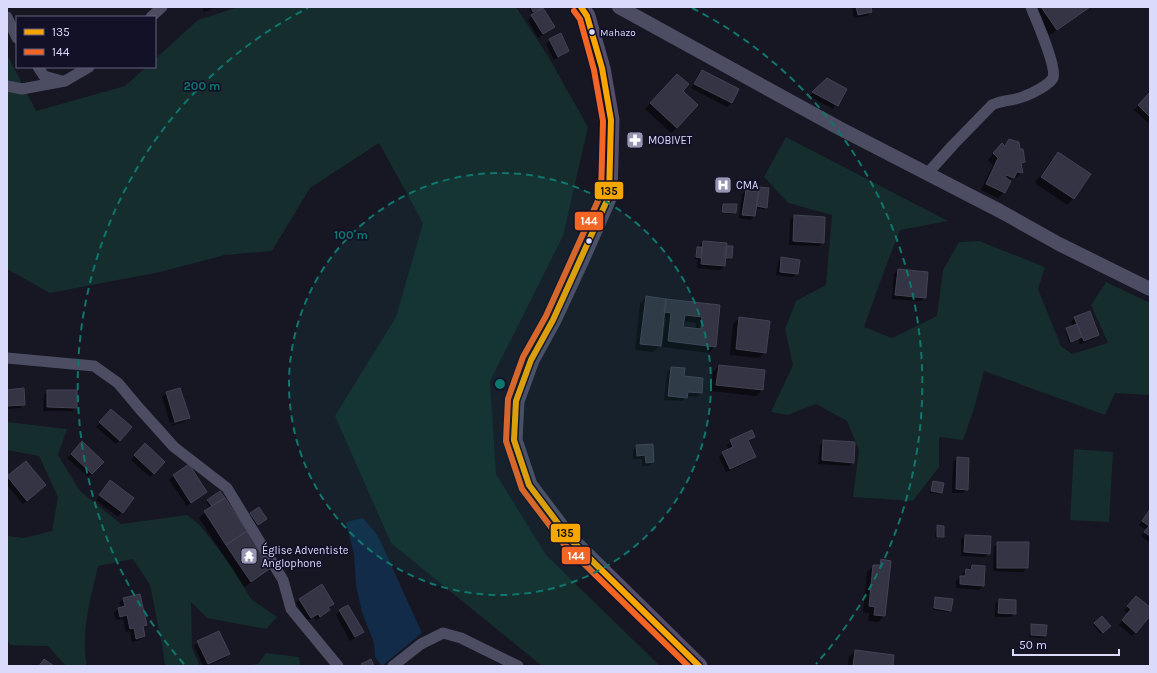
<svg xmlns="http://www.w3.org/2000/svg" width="1157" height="673" font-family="Karla,sans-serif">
<rect width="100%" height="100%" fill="#171623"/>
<path fill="#152d2c" d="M238,7H516L548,56L588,127L563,236L490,381L496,474L546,555L660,666H542L391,543L335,416L396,317L423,223L379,143L310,188L272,251L225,255L160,272L50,293L7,269V59L9,58L36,111L125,86L146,67H155V59L198,20Z
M786,137L948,221L900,230L883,274L864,327L892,338L937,316L943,270L959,242L979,241L1045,267L1038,289L1061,346L1072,354L1108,343L1091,305L1106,282L1150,303V391L1148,395L1115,393L1105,415L984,371L974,409L963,440L939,437V467L913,501L853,497L859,450L847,421L816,404L788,415L771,412L793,365L785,329L796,301L826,285L832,215L788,203L764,177Z
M7,422L67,429L58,455L80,491L121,524L187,515L200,525L233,568L251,599L277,617L266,629L207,618L191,602L192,648L200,666H165L162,645L150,585L133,559L98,566C91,598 80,633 87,666H66L48,646L10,645L7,639V536L24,538L52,531L58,497L39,456L7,450Z
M1074,449L1113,452L1109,522L1070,520Z
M266,653L299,657L300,666H239L258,664Z"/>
<path fill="#122b48" d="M363,518L378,536L422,633L382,666L375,657L374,643L362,612L356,585L354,554L346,522Z"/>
<path fill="#0007" fill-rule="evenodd" d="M202,7H217L204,12Z
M529,7H542L553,27L549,31L538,38L528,20L540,10L531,13Z
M852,7H870L871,12L867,16L854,18Z
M1030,7H1089L1050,35Z
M550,40L568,50L564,54L554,60L546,44Z
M702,71L737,90L731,103L727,107L691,88L698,75Z
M827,79L837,105L833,109L809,96Z
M671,81L681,91L677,127L671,133L645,109Z
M1149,94L1150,95V121L1148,123L1134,110Z
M1009,141L1019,150L1024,161L1021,164L1022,172L1016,178H1013L1010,180L1004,192L998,198L981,190L993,165L988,160L996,150L1004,146Z
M1058,153L1089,174L1073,199L1067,205L1035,183L1052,159Z
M760,188L766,207L764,209L755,208L754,216L750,220L739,218L742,195L746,191L757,193L758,190Z
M723,205L736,213L734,214L721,213V206Z
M794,216L823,242L819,246L789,245L790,220Z
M703,242L732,247L731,258L730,260L724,259V266L720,270L697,268L698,259H695L696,250L699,248V246Z
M782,258L797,273L793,277L776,275L778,262Z
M898,270L925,297L921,301L892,299L894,274Z
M646,297L719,306L715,346L709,353L662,347L666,319H663L660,346L653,352L635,350L640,304ZM683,321L696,323V330L682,328Z
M739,318L765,352L759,358L730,355L733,324Z
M1074,318L1077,325L1098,335L1094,339L1080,344L1078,339L1069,343L1065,331L1073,327L1071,322Z
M719,366L762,390L756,396L711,391L713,372Z
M671,368L683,377L701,393L697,397L686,396V397L682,401L664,400L667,372Z
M180,389L188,418L184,422L171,426V425L185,420V418L170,423L162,397L166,393Z
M7,391L24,404L20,408L7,409Z
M48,391L76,407L72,411H43L44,395Z
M107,414L120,440L116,444L96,427Z
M754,436L748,442L755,457L751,461L726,472L719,457L723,453L729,450L727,445L731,441Z
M824,441L853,462L849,466L818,464L820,445Z
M82,443L102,462L88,477L67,458Z
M145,445L154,473L150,477L131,460Z
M637,446L653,462L649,466H642V459H633V450Z
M957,458L967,489L963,493H952L953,462Z
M26,462L41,489L23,504L7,485V478Z
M189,466L206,492L202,495L187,506L169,480L173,476Z
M110,481L133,498L118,517L96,500Z
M934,482L941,493L939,494L930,493L932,484Z
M220,493L270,568L264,574L244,587L199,518L210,508L206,502Z
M258,509L264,521L256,526L249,516Z
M1150,509V543L1141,536L1146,530L1139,525Z
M938,526L943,537L941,538H935L936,528Z
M965,536L989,553L985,557L961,556V540Z
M998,543L1027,568L1023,572L993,571L994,547Z
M881,561L884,616L878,622L868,621L869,613L863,612L867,572L873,566H876Z
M972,566L983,586L979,590L956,588V581L960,577H962V574Z
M936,598L950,610L948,612L933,610L934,600Z
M123,599L146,625L143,628L144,636L140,640L132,642L130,631L126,632L123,619L116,620L114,613L118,609L121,608L119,603Z
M300,599L333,603L328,608L329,610L325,614L316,620L314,617L307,621L296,603Z
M999,600L1015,613L1011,617H995V604Z
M1132,601L1150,608V615L1132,636L1119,625L1128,614L1124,611Z
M340,611L362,632L358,636L350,641L336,615Z
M1101,617L1109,626L1101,634L1093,625Z
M1031,625L1045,636L1043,638L1029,637L1030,627Z
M198,642L229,654L225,658L207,666H203L194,646Z
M855,651L892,666H848L849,657Z"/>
<path fill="#353444" stroke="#434256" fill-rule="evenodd" d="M531,7H543V8L533,12Z
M856,7H871L872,12L858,15Z
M1041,7H1090L1057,30Z
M543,8L555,27L543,34L531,15Z
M561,33L569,51L558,57L549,39Z
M702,70L739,89L732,103L694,84Z
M677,74L689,84L683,91L698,105L677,128L650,103Z
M827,78L847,89L838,106L812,92Z
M1149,93L1150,94V117L1138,105Z
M1009,139L1019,142L1020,149H1023L1025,162L1021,163L1023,173L1017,172L1014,178L1006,175L1005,177L1011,181L1005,193L986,184L998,158L993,153L1002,143L1005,146Z
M1058,152L1091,174L1074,199L1041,177Z
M759,187L769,188L767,208L756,206Z
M746,190L759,192L755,216L742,215Z
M723,204H737L736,213L722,212Z
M794,215L825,217L824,243L793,241Z
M703,241L727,243L725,266L701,264Z
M726,246H733L732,258H725Z
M697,247H702L701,258L696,257Z
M781,257L800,260L798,274L780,272Z
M898,269L928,272L926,298L895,295Z
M646,296L666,299L661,346L640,344Z
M666,299L720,305L716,347L668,341L671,313L664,312ZM685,315L702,317L701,329L683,327Z
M1090,311L1099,335L1084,341L1074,317Z
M739,317L770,321L766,353L736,349Z
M1077,324L1082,337L1071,342L1066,328Z
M719,365L765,370L763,390L716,385Z
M671,367L685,368L684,376L703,378L702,393L688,392L687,398L668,396Z
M24,388L25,405L7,406V390Z
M180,388L190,418L175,422L166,392Z
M47,390H77V408L47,407Z
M111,409L132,427L120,441L99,422Z
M752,430L755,437L748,440L756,457L730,469L722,452L733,447L730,440Z
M823,440L855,442L854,463L822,460Z
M82,441L104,462L92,474L71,454Z
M145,443L165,462L154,474L134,455Z
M653,444L654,462L646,463L645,455L637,456L636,445Z
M957,457L969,458L968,490L956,489Z
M26,461L46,485L27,501L7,476Z
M189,464L207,492L191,503L173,475Z
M110,480L134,498L123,513L99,495Z
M933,481L944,483L942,493L931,491Z
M220,491L225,498L212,506L207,500Z
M225,498L247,531L226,545L204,511Z
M259,507L267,519L258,525L250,513Z
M1150,509V536L1144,532L1149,526L1142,521Z
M937,525L944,526V537H937Z
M247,531L271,568L251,582L226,545Z
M965,535L991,536L990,554L964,552Z
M997,542H1029L1028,568H997Z
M881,559L891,561L885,616L874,615L875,607L869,606L873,565H880Z
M972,565L985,566L984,586L960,584V576H965L966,569L971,570Z
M322,584L334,604L328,607L330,610L320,617L318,614L311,618L299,599Z
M140,594L147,625L143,626L145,636L136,639L134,628L130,629L127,615L120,617L118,608L125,606L123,598Z
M1136,596L1150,607V616L1136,633L1122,620L1131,609L1127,606Z
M935,597L953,599L951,611L934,608Z
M999,599L1016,600V614L998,613Z
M348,605L364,632L355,637L339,610Z
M1102,616L1111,626L1103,633L1094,623Z
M1031,624L1047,625L1046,636L1031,635Z
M219,631L230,654L208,664L197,641Z
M855,650L894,655L893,665L898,666H853Z
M44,659L54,666H39Z
M371,659L374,666H362L361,664Z"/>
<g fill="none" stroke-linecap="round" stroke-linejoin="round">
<path stroke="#4c4d63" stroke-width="11" d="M7,17L17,38
M151,17L162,7
M38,67L44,76L62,81
M7,86L22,89L65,81L89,67
M927,174L953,145L992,105C1002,100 1014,101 1025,96C1033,93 1049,85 1053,78C1057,66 1036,20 1031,7
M7,358L94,366L118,383L139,408L174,447L227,488L283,580L291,609L338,666
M393,666L421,644L443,633L461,638L518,666"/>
<path stroke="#4c4d63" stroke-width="14" d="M619,7L839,128L1000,211L1059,244L1150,289"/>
<path stroke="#534d67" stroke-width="17" d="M581,7L587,16L602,68L611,120L609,196L584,253L553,320L531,360L516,401L514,440L529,485L569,538L699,666"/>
<g stroke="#131128" stroke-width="9">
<path id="bus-1" d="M581,7L587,16L602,68L611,120L609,196L553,320L531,360L516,401L514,440L529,485L569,538L699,666"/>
</g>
<g stroke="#131128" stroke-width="9">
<path id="bus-2" d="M574,11L580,19L594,70L603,121L601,194L546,316L523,357L508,399L506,441L522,489L563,543L688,666"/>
</g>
<use href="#bus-1" stroke="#f7a600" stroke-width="6"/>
<use href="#bus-2" stroke="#f26522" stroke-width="6"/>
</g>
<circle cx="500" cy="384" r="211" fill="#0f766e" fill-opacity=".12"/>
<g fill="none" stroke="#0f766e" stroke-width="2" stroke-dasharray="7 5">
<circle cx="500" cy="384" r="211"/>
<path d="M184 664A422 422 0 0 1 308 8M692 8A422 422 0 0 1 816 664"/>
</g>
<defs>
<g id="pharmacy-square" transform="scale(0.9)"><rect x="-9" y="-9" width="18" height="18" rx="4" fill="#9695b1" stroke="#131128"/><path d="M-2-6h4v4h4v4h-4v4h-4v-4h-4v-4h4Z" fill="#fff"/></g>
<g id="hospital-square" transform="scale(0.9)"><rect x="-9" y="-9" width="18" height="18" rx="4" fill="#9695b1" stroke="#131128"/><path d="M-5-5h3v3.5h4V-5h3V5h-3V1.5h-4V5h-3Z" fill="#fff"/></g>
<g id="temple-square" transform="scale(0.9)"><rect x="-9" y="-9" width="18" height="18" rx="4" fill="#9695b1" stroke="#131128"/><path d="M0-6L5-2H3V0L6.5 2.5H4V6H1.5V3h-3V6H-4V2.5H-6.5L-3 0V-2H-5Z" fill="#fff"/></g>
</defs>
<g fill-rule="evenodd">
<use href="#pharmacy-square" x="635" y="140"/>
<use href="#hospital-square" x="723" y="185"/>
<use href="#temple-square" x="249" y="556"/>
</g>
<g fill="#dadafd" stroke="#131128" stroke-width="1.5">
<circle cx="592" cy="32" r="3.5"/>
<circle cx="589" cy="241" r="3.5"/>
</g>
<g text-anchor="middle" stroke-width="3.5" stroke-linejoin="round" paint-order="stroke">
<g font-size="10" fill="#dadafd" stroke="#131128" text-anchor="start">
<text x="600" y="36">Mahazo</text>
</g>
<g font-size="11" fill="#dadafd" stroke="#131128" text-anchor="start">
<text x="648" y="144">MOBIVET</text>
<text x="736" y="189">CMA</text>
<text x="262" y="554">Église Adventiste<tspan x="262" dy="13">Anglophone</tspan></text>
</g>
</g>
<circle cx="500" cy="384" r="6" fill="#0f766e" stroke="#131128" stroke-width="2"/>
<g font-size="12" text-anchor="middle" font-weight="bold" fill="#0f766e" stroke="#131128" stroke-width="3.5" stroke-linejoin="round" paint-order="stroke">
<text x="202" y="90">200 m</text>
<text x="351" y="239">100 m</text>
</g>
<g stroke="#131128" stroke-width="1.5">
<rect x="594" y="181" width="30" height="19" rx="4" fill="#f7a600"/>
<rect x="574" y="211" width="30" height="20" rx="4" fill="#f26522"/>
<rect x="550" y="523" width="31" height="20" rx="4" fill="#f7a600"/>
<rect x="561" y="546" width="30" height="19" rx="4" fill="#f26522"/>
</g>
<g font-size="11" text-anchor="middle" font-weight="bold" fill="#fff">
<text x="589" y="225">144</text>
<text x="576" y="560">144</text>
</g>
<g font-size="11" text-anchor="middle" font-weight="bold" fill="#111">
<text x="609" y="195">135</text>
<text x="565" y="537">135</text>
</g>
<rect width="1157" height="673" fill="none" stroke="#dadafd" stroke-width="16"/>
<rect x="16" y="16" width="140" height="52" fill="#131128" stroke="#63617d"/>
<rect x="24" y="29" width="20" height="6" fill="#f7a600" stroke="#63617d"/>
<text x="52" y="36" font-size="12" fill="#dadafd">135</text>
<rect x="24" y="49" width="20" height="6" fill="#f26522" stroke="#63617d"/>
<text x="52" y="56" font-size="12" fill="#dadafd">144</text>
<path d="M1013 649v6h106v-6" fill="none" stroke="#dadafd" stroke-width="2"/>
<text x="1019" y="649" font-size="12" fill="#dadafd" stroke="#131128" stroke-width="3" paint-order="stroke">50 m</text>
</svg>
